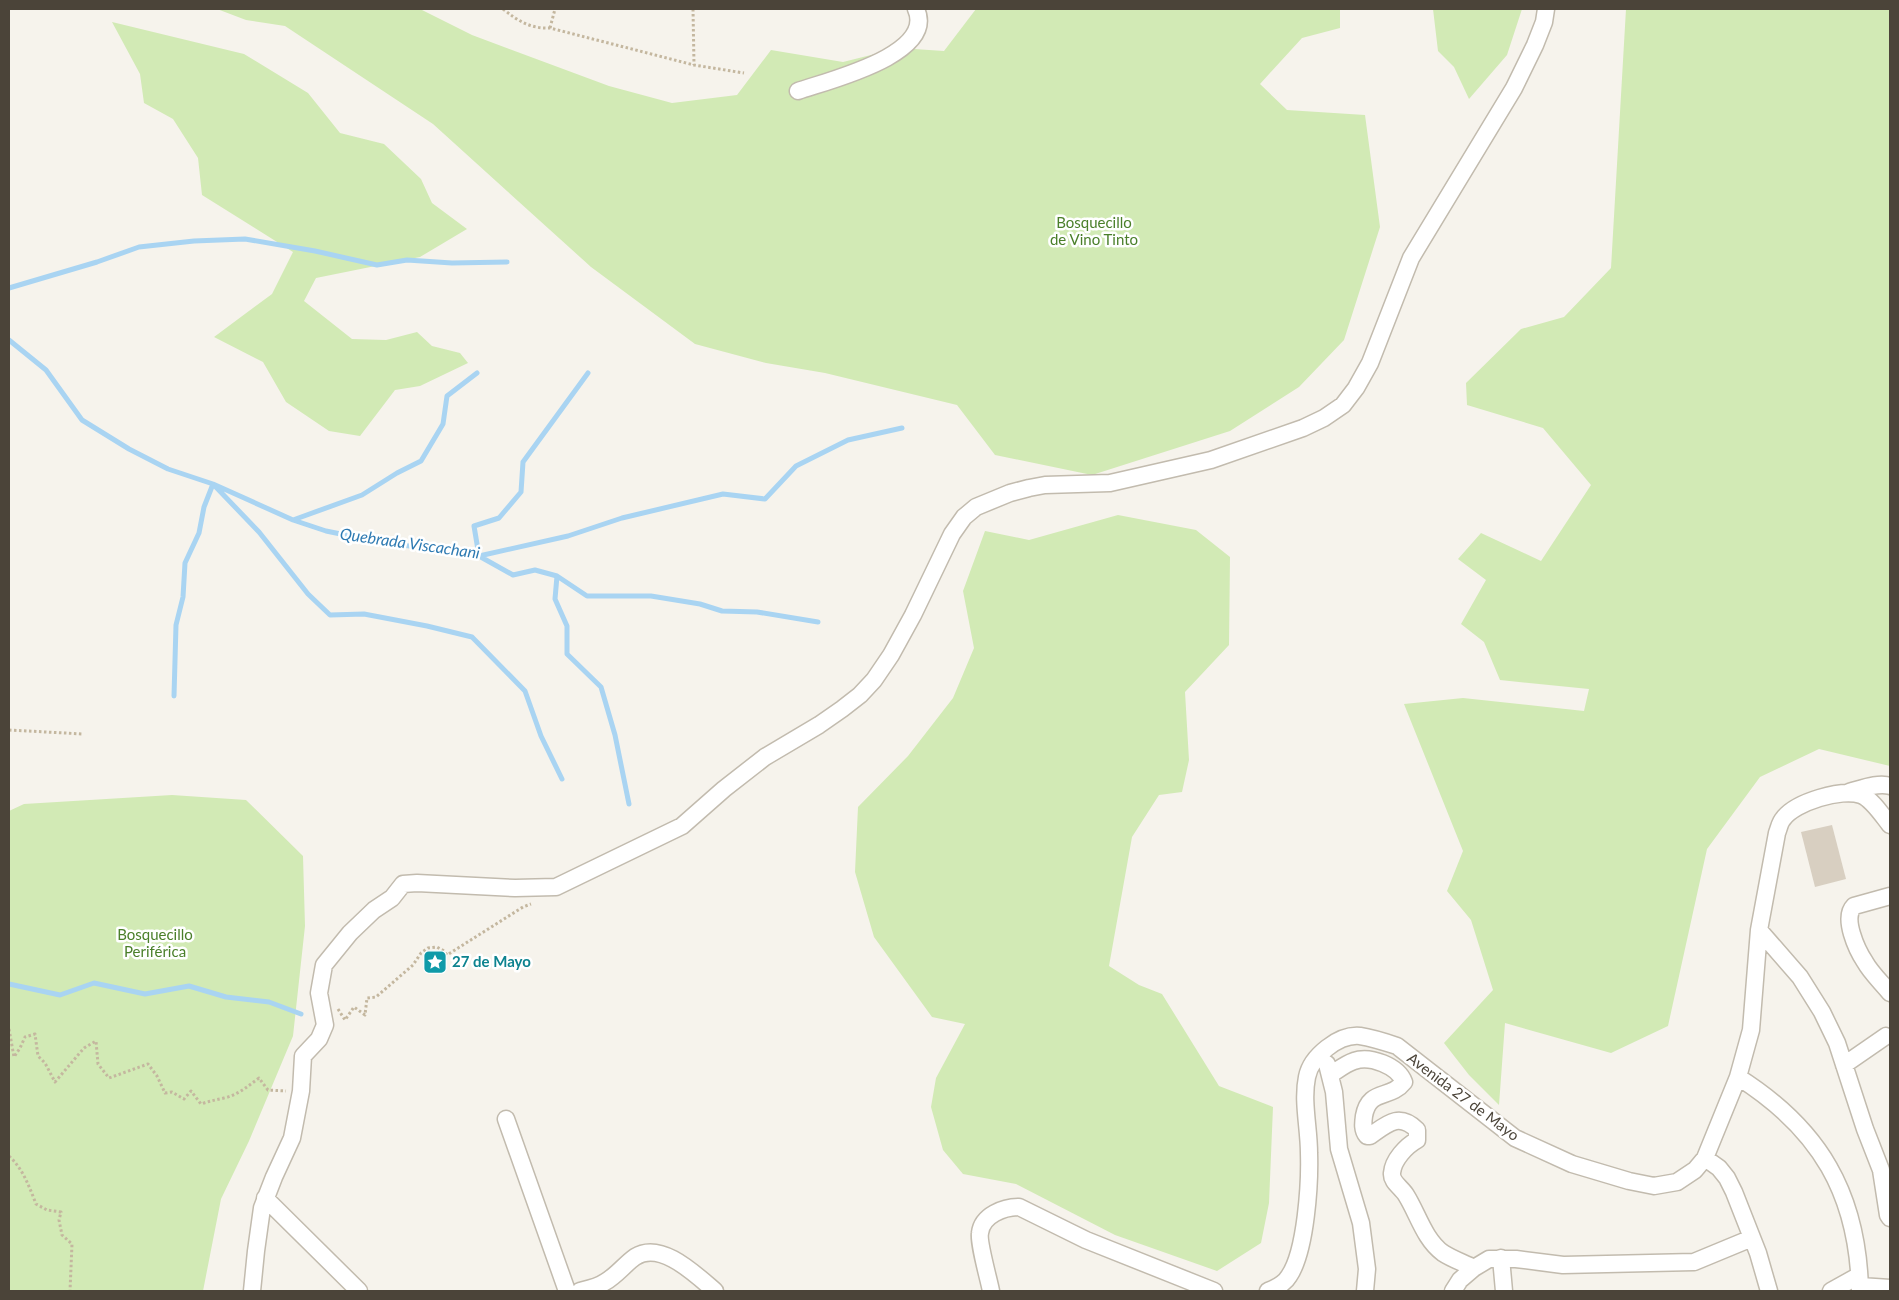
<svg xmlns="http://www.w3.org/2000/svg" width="1899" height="1300" font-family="Lato,sans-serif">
<rect width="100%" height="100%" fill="#f6f3ec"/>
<path fill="#d2eab5" d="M217,9H420L472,35L609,86L672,103L737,95L771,50L843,62L899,48L944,51L976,9H1340V28L1302,38L1260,84L1287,110L1365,115L1380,227L1344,340L1299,387L1230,431L1092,475L995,455L957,405L825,373L766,363L695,344L591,267L433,124L285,26L246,20Z
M1433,9H1522L1507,55L1469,99L1454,67L1438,51Z
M1626,9H1890V766L1819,749L1760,777L1707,849L1668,1026L1611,1053L1505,1023L1499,1105L1469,1075L1444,1043L1493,990L1471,920L1447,891L1463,851L1404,704L1463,698L1584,711L1589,689L1500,680L1484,642L1461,624L1486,580L1458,559L1481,533L1541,561L1591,485L1543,428L1467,405L1466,383L1521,329L1564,317L1611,268Z
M112,22L244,54L308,93L340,133L384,144L421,179L432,203L467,229L420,257L316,278L304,301L352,339L386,340L417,332L432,346L460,353L468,363L420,386L395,390L360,436L329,431L286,402L263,362L214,337L272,294L293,252L202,195L198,158L173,119L144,103L140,74Z
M1118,515L1196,530L1230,557L1229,645L1185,692L1189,760L1182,792L1159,795L1132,837L1109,966L1139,985L1162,994L1219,1086L1273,1107L1269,1203L1261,1243L1217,1271L1115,1235L1016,1184L963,1174L943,1150L931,1107L936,1078L965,1024L932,1017L874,937L855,872L858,807L908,756L953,698L974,648L963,591L985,531L1029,540Z
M172,795L246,800L303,856L305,926L293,1036L249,1141L221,1199L203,1291H9V811L24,804Z"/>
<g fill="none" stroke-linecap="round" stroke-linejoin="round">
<path stroke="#a9d4f2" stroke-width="5" d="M9,288L97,262L139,247L194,241L245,239L315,251L377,265L407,260L452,263L507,262
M9,340L46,370L82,420L129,449L168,469L213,484L293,520L326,531L375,541L479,556L568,536L622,518L723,494L765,499L796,466L848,440L902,428
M588,373L523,462L521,492L499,518L474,526L479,556L513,575L535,570L557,576L587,596H651L700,604L722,611L757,612L818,622
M293,520L362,495L397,473L421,461L443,424L447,396L477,373
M557,576L555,599L567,626V654L601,687L615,735L629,804
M174,696L176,625L183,597L185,563L199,533L204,507L213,484L259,532L308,594L330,615L364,614L427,626L472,637L525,691L541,736L562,779
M9,984L60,995L94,983L145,994L189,986L226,997L269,1002L301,1014"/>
</g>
<path fill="#d8cfc1" d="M1832,825L1846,879L1815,887L1801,832Z"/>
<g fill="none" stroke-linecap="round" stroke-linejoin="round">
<g stroke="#c2bbae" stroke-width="19">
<path id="minor" d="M798,91C826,81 937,55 916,9
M1849,792C1861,789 1878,782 1890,786
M1890,896L1854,906C1842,918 1857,950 1865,962C1871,973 1882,983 1890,993
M1759,930L1800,977L1822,1012L1837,1043L1865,1129L1881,1170L1888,1215L1890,1218
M1327,1064L1334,1092L1339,1149L1361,1223L1367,1269L1365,1291
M1844,1065L1886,1036
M1330,1075C1338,1070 1345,1064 1354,1061C1370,1055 1398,1066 1404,1082C1390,1100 1369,1088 1364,1116C1363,1123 1362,1130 1367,1136H1370C1387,1124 1399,1112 1417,1130V1140C1406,1146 1393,1160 1392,1173C1391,1182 1401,1187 1406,1195C1418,1214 1424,1239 1443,1253C1452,1259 1464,1263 1474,1268
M1738,1077C1820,1129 1858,1194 1860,1291
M506,1119L567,1291
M1705,1158L1719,1168L1727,1178L1734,1192L1758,1253L1769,1291
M265,1198L359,1291
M1501,1258L1504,1291
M1860,1286L1890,1288
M252,1291L256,1251L262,1208L274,1177L292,1138L301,1091L303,1056L319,1039L325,1025L319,993L324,965L350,933L374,910L392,898L403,884L417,883L515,888L556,887L682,826L724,789L765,757L819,725L842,709L860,695L874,680L891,655L913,615L952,534L964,517L976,507L1010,493L1029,488L1045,485L1110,483L1211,460L1303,428L1324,418L1343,405L1356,388L1370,363L1411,258L1514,88L1535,45L1544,22L1546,9
M580,1291C588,1289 598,1287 605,1282C616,1276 625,1264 635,1257C661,1240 696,1275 715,1291
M991,1291C989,1280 978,1242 980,1233C982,1215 1004,1207 1019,1207L1086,1240L1214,1291
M1268,1291C1276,1288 1285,1283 1289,1276C1306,1251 1310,1183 1309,1153C1309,1128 1302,1101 1307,1077C1311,1056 1339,1034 1360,1036C1373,1038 1385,1042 1397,1046L1515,1138L1572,1164L1629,1181L1654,1186L1677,1182L1695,1170L1705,1158L1738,1077L1751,1030L1759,930L1777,833C1779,828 1780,822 1783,819C1795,802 1842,788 1861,795C1872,799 1882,815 1890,825
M1453,1291L1460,1280L1474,1268L1489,1259H1516L1563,1265L1694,1262L1752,1238
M1831,1291L1858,1276"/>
</g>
<path stroke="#c4b79f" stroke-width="3" stroke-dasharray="2.5 2.5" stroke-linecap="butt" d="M503,9C518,21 531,29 550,28L694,65L744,73
M693,9L694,65
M550,28L555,9
M9,730L83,734
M338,1009L345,1020L354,1007L365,1015L367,998L376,997L413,965L421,953L428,948L437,947L444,951L447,955L523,907L531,904
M9,1029L14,1057L20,1048L25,1037L35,1034L38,1056L45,1063L55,1082L84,1048L96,1041L98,1064L109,1078L148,1064L157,1076L165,1093L172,1092L184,1099L191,1091L201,1104C209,1101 216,1100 224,1098C238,1095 248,1086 259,1078L268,1090L286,1091
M9,1156C23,1169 29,1186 36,1204L47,1210L61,1212L59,1220L62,1235L72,1244L70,1291"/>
<use href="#minor" stroke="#fff" stroke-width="16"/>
</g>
<defs>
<g id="sight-square" transform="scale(1.25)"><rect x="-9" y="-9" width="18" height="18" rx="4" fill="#0f9aa8" stroke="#fff"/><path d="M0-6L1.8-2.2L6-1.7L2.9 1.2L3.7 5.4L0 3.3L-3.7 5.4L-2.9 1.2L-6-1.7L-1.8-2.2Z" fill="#fff"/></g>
</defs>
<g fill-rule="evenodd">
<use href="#sight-square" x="435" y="962"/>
</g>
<g text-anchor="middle" stroke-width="5" stroke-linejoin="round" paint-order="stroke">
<g font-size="15" fill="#4a7f2a" stroke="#fff">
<text x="1094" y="228">Bosquecillo<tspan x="1094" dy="17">de Vino Tinto</tspan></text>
<text x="155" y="940">Bosquecillo<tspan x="155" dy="17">Periférica</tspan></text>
</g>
<g font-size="15" font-weight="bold" fill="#0d838f" stroke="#fff" text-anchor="start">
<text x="452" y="967">27 de Mayo</text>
</g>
<g font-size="15" fill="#4b4439" stroke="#fff">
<text transform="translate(1463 1097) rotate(37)" y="5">Avenida 27 de Mayo</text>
</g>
<g font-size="16" font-style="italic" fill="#2e7ab2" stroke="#fff">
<text transform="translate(410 543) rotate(8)" y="6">Quebrada Viscachani</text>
</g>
</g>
<rect width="1899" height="1300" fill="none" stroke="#4b4439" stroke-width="20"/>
</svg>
